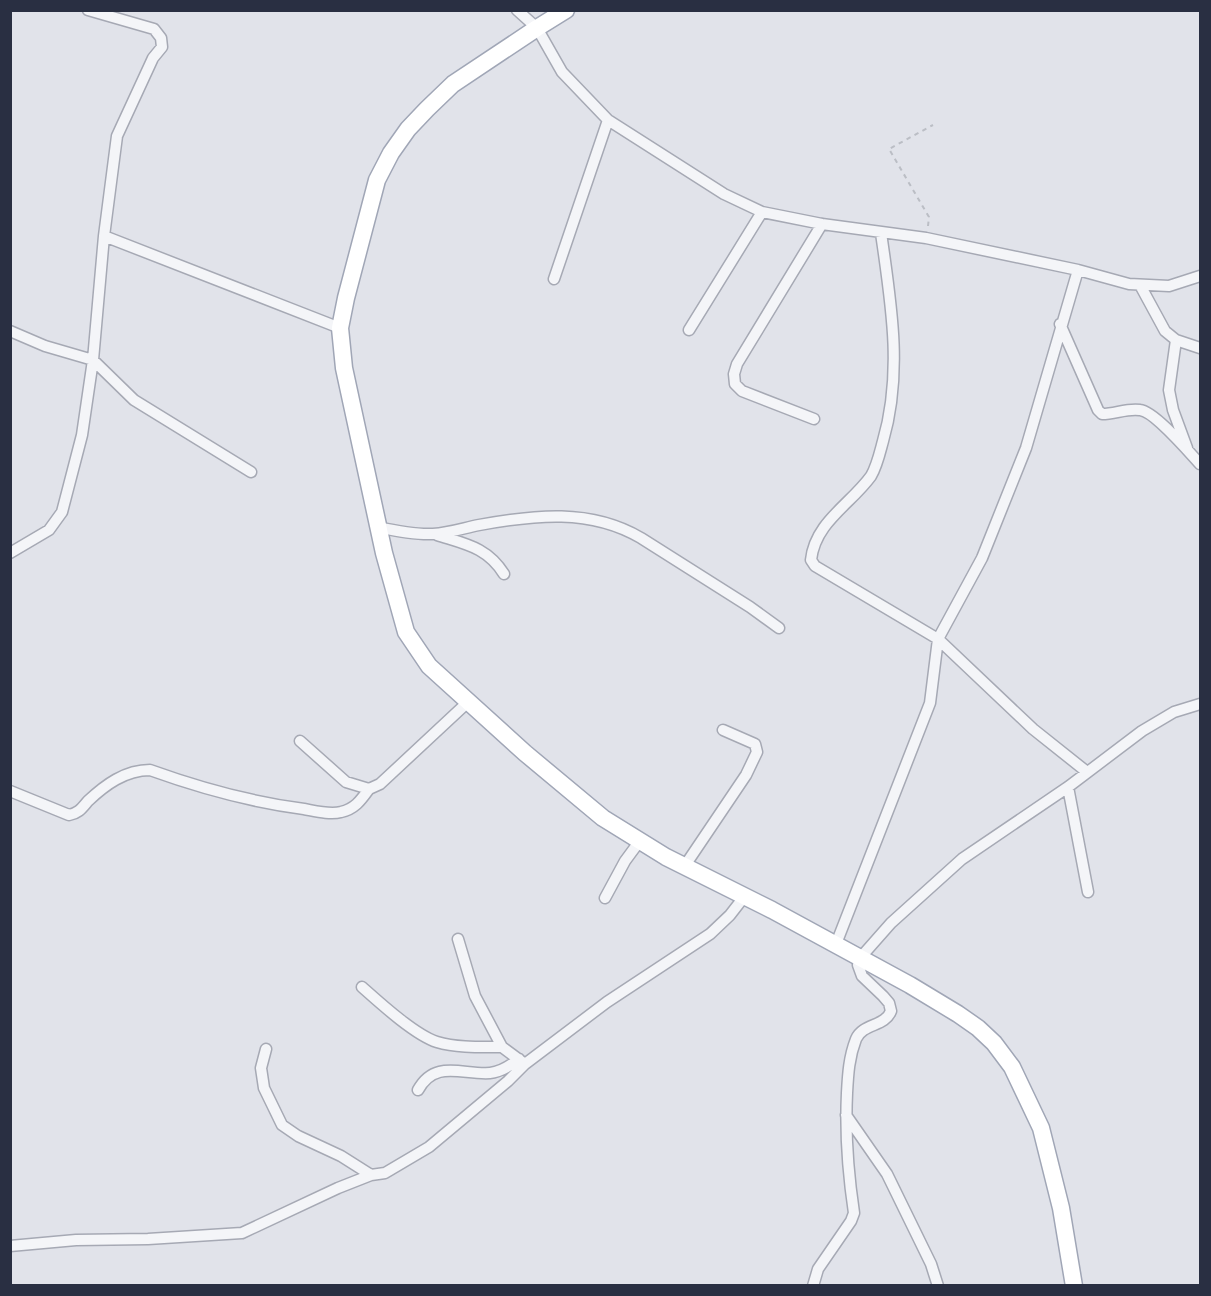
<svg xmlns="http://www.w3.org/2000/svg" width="1211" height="1296" font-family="Arial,sans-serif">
<rect width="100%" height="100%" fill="#e1e3ea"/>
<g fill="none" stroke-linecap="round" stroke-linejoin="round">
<g stroke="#a6a9b4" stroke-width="13">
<path id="minor" d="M517,10L537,28L562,72L608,120L724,194L762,212L822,224L926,238L1078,270L1129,284L1169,286L1200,276
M881,233C891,303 903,372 883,441C880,452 877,466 871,476C851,504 815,522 811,560L815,566L938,639L1033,729L1087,772
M104,236L340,328
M554,279L608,120
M1140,285L1165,331L1176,340L1200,348
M1060,324L1098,410L1102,414C1115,414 1127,408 1140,410C1154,411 1189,452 1200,464
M689,330L762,212
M10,331L45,346L93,360L134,400L251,472
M1176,340L1169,390L1173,410L1187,448
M814,419L742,391L735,384L734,374L737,364L822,224
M378,527C396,531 415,535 433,534C449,533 464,528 479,525C534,515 590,508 641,538L750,607L779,628
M437,535C465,544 487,547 504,574
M10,553L49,530L62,512L82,435L93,360L104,236L117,136L153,58L162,47L161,38L154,29L88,10
M300,741L346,782L369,789L380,784L468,702
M1068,787L1088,892
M10,791L69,815C79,813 82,808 88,801C105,785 125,770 150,770C200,788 250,802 304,809C315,811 330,815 341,812C355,809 361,800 369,789
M684,867L746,775L757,752L755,744L723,730
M605,898L625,861L639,842
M458,939L475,996L502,1047L525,1064
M836,944L930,703L938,639L982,558L1026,448L1078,270
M362,987C380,1003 415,1035 437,1042C457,1048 481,1047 502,1047
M266,1049L261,1068L264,1088L282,1125L298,1136L341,1156L371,1175
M418,1090C435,1059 462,1075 490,1073C501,1072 510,1066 519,1059
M846,1115L887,1174L931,1264L938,1286
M10,1246L76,1240L148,1239L242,1233L338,1188L371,1175L385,1173L429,1147L508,1081L525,1064L607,1002L710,934L730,915L744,897
M813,1286L818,1269L851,1221L854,1213C848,1173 845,1134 847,1093C848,1074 849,1057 856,1039C863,1023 885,1027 891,1011L889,1003L883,996L862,976L858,965L861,957L891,923L962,859L1068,787L1142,731L1174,712L1200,704"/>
</g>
<g stroke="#a0a6b6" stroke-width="19">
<path id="primary" d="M566,10L537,28L453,84L427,109L408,129L391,153L377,180L346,298L340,328L344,368L384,553L406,632L429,666L525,753L603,818L666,857L772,910L910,985L958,1014L978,1028L994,1043L1012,1067L1041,1128L1061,1208L1074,1286"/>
</g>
<path stroke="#bbbec5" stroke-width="2" stroke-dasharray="4.5 4.5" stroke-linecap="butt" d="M928,226L929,217L889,149L933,125"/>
<use href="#minor" stroke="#f4f5f8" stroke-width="10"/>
<use href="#primary" stroke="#fff" stroke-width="16"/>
</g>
<rect width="1211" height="1296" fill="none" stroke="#292f42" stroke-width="24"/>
</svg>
